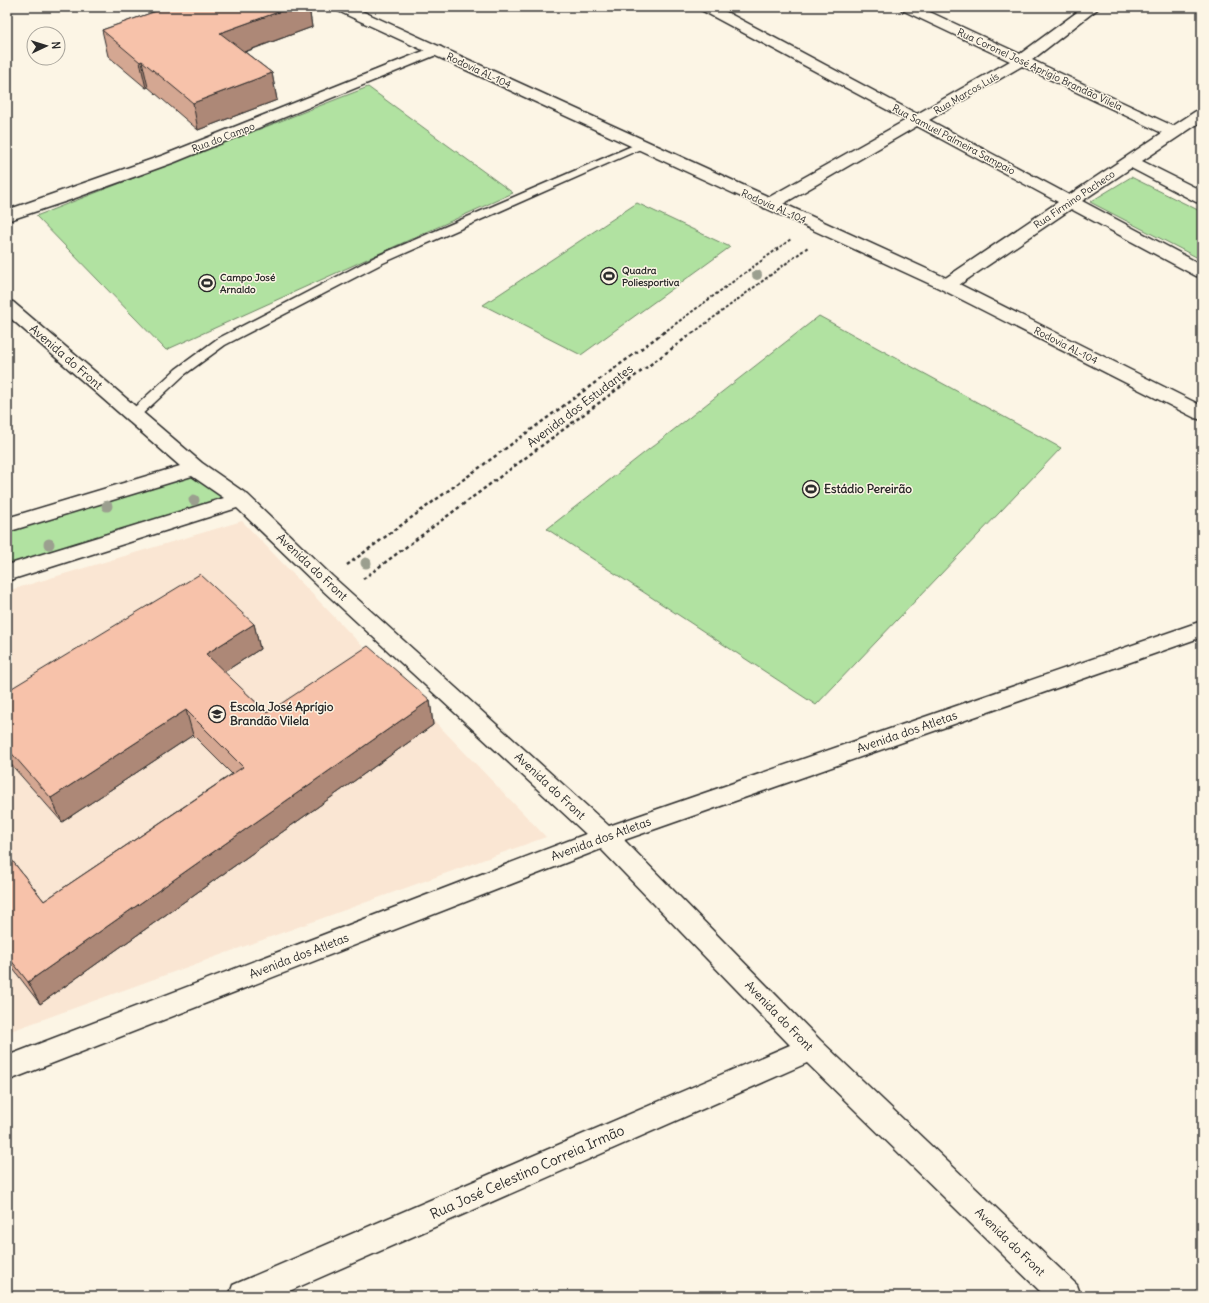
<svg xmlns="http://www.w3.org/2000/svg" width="1209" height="1303" font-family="Delius,sans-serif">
<rect width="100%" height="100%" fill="#fcf5e5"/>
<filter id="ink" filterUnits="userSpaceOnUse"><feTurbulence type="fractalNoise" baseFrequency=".025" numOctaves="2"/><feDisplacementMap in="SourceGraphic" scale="8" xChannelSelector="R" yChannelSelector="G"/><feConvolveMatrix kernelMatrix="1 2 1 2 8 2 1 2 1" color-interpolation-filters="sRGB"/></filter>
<g filter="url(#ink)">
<path fill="#fae6d3" d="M242,521L546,837L8,1032L7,591Z"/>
<path fill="#b1e2a1" stroke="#6e8666" d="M368,87L513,193L166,350L36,216Z
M1131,177L1202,212V260L1090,202Z
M637,203L730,247L581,355L483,305Z
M819,316L1061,448L816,705L547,529Z
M197,469L234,499L7,569V526Z"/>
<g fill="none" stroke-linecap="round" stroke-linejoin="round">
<g stroke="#2b2b2b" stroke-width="3">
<path id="service" d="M641,142L646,145L645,147L383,263L225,345L184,375L138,418L133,419L128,418L126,415L176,369L217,339L375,257Z"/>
</g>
<g stroke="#2b2b2b" stroke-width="3">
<path id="minor" d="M699,7H717L917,114L1010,61L902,10L900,7H919L1020,54L1084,7H1100L1032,60L1173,126L1196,111L1202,109V121L1142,161L1202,191V203L1196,202L1131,168L1082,201L1202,265V277L1196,276L1071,209L953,289L947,290L941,289L938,285L941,281L1058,202L917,126L776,208L770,209L764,208L762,204L764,200L906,120L701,10ZM1022,66L1162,133L1069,195L929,120Z
M436,46L441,47L443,50L441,53L175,162L67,201L7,221V210L164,155Z
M7,301L13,302L202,463L248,495L332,576L609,826L1202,621V637L624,840L820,1040L1077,1285L1081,1296H1045L807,1063L278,1296H229L233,1285L790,1045L601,849L7,1081V1056L586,834L318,586L237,508L7,581V565L224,498L192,476L7,532V518L180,466L7,315Z"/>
</g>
<g stroke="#2b2b2b" stroke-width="3">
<path id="tertiary" d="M334,7H353L953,281L1202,406V420L1195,418L941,289L336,10Z"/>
</g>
<path stroke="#2b2b2b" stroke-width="2" stroke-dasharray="3 2" stroke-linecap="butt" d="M663,333L791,239
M693,333L808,247"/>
<path stroke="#2b2b2b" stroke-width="2.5" stroke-dasharray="3.5 3" stroke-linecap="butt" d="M347,565L664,332
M363,579L694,332"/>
<use href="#service" fill="#fcf5e5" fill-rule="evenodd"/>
<use href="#minor" fill="#fcf5e5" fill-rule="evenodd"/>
<use href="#tertiary" fill="#fcf5e5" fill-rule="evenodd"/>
</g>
<g fill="#9b9f8f">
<circle cx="757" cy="275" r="5"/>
<circle cx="194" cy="500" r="5.5"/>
<circle cx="107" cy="506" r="5.5"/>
<circle cx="49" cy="544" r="5.5"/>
<circle cx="366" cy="563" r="5.5"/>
</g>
<path fill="#d4a792" stroke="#2b2b2b" d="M168,7H309L312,27L245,52L272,73L277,100L198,130L148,87L146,88L108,56L102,30Z
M254,624L260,649L224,672L267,713L430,700L433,725L40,1004L7,961V854L44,901L232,774L193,735L62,822L7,760V691Z"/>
<path fill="#ad8877" stroke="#2b2b2b" d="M292,7H309L312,27L225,59L220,33Z
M142,61L148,87L146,88L140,62Z
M272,73L277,100L198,130L193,103Z
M254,624L260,649L213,679L206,654Z
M430,700L433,725L40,1004L28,982Z
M186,710L193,735L62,822L51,798Z"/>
<path fill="#f7c2aa" stroke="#2b2b2b" d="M168,7H292L220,33L272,73L193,103L142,61L140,62L102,30Z
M200,574L254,624L206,654L267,713L368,646L430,700L28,982L7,955V854L44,901L243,767L186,710L51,798L7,748V691Z"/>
</g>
<defs>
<g id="stadium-ring" transform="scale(0.9)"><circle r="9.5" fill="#fcf5e5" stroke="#2b2b2b" stroke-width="1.5"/><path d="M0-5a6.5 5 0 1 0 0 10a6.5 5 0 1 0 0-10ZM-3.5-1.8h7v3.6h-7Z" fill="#2b2b2b"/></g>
<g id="school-ring" transform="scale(0.9)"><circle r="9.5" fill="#fcf5e5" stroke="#2b2b2b" stroke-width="1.5"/><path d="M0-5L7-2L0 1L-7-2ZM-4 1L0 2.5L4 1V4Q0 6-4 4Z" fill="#2b2b2b"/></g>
</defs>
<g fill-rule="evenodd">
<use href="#stadium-ring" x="609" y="276"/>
<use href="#stadium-ring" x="207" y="283"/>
<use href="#stadium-ring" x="811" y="489"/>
<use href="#school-ring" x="217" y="714"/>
</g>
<g text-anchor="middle" stroke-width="3" stroke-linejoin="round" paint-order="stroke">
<g font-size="10" fill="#2b2b2b" stroke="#fcf5e5">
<text transform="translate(1040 69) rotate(25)" y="4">Rua Coronel José Aprígio Brandão Vilela</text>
<text transform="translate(479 70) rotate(25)" y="4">Rodovia AL-104</text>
<text transform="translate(966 93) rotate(-30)" y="4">Rua Marcos Luís</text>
<text transform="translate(223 137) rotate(-21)" y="4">Rua do Campo</text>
<text transform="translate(954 139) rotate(28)" y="4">Rua Samuel Palmeira Sampaio</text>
<text transform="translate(1074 199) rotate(-34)" y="4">Rua Firmino Pacheco</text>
<text transform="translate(774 206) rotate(24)" y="4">Rodovia AL-104</text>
<text transform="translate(1066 345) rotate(27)" y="4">Rodovia AL-104</text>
</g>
<g font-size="10" font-weight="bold" fill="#2b2b2b" stroke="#fcf5e5" text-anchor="start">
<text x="622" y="274">Quadra<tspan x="622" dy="12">Poliesportiva</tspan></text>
<text x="220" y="281">Campo José<tspan x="220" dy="12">Arnaldo</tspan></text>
</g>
<g font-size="12" fill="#2b2b2b" stroke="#fcf5e5">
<text transform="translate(66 357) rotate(41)" y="4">Avenida do Front</text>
<text transform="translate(580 406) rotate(-37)" y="4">Avenida dos Estudantes</text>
<text transform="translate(312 567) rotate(43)" y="4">Avenida do Front</text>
<text transform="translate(907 732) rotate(-19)" y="4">Avenida dos Atletas</text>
<text transform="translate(550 786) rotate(43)" y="4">Avenida do Front</text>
<text transform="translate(601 839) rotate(-20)" y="4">Avenida dos Atletas</text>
<text transform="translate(299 956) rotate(-21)" y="4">Avenida dos Atletas</text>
<text transform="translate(779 1016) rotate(46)" y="4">Avenida do Front</text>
<text transform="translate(1010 1242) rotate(44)" y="4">Avenida do Front</text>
</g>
<g font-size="12" font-weight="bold" fill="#2b2b2b" stroke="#fcf5e5" text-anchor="start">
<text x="824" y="493">Estádio Pereirão</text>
<text x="230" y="711">Escola José Aprígio<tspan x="230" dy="14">Brandão Vilela</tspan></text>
</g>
<g font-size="14" fill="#2b2b2b" stroke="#fcf5e5">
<text transform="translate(527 1172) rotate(-24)" y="5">Rua José Celestino Correia Irmão</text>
</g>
</g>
<rect width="1209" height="1303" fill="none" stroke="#fcf5e5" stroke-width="24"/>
<rect x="12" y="12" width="1185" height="1279" fill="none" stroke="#2b2b2b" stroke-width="1.5" filter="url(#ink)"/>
<g transform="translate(46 46) rotate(86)"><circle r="19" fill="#fcf5e5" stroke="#a8a49b"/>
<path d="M0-3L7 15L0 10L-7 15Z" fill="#2b2b2b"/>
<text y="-6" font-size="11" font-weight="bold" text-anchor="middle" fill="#2b2b2b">N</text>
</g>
</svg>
